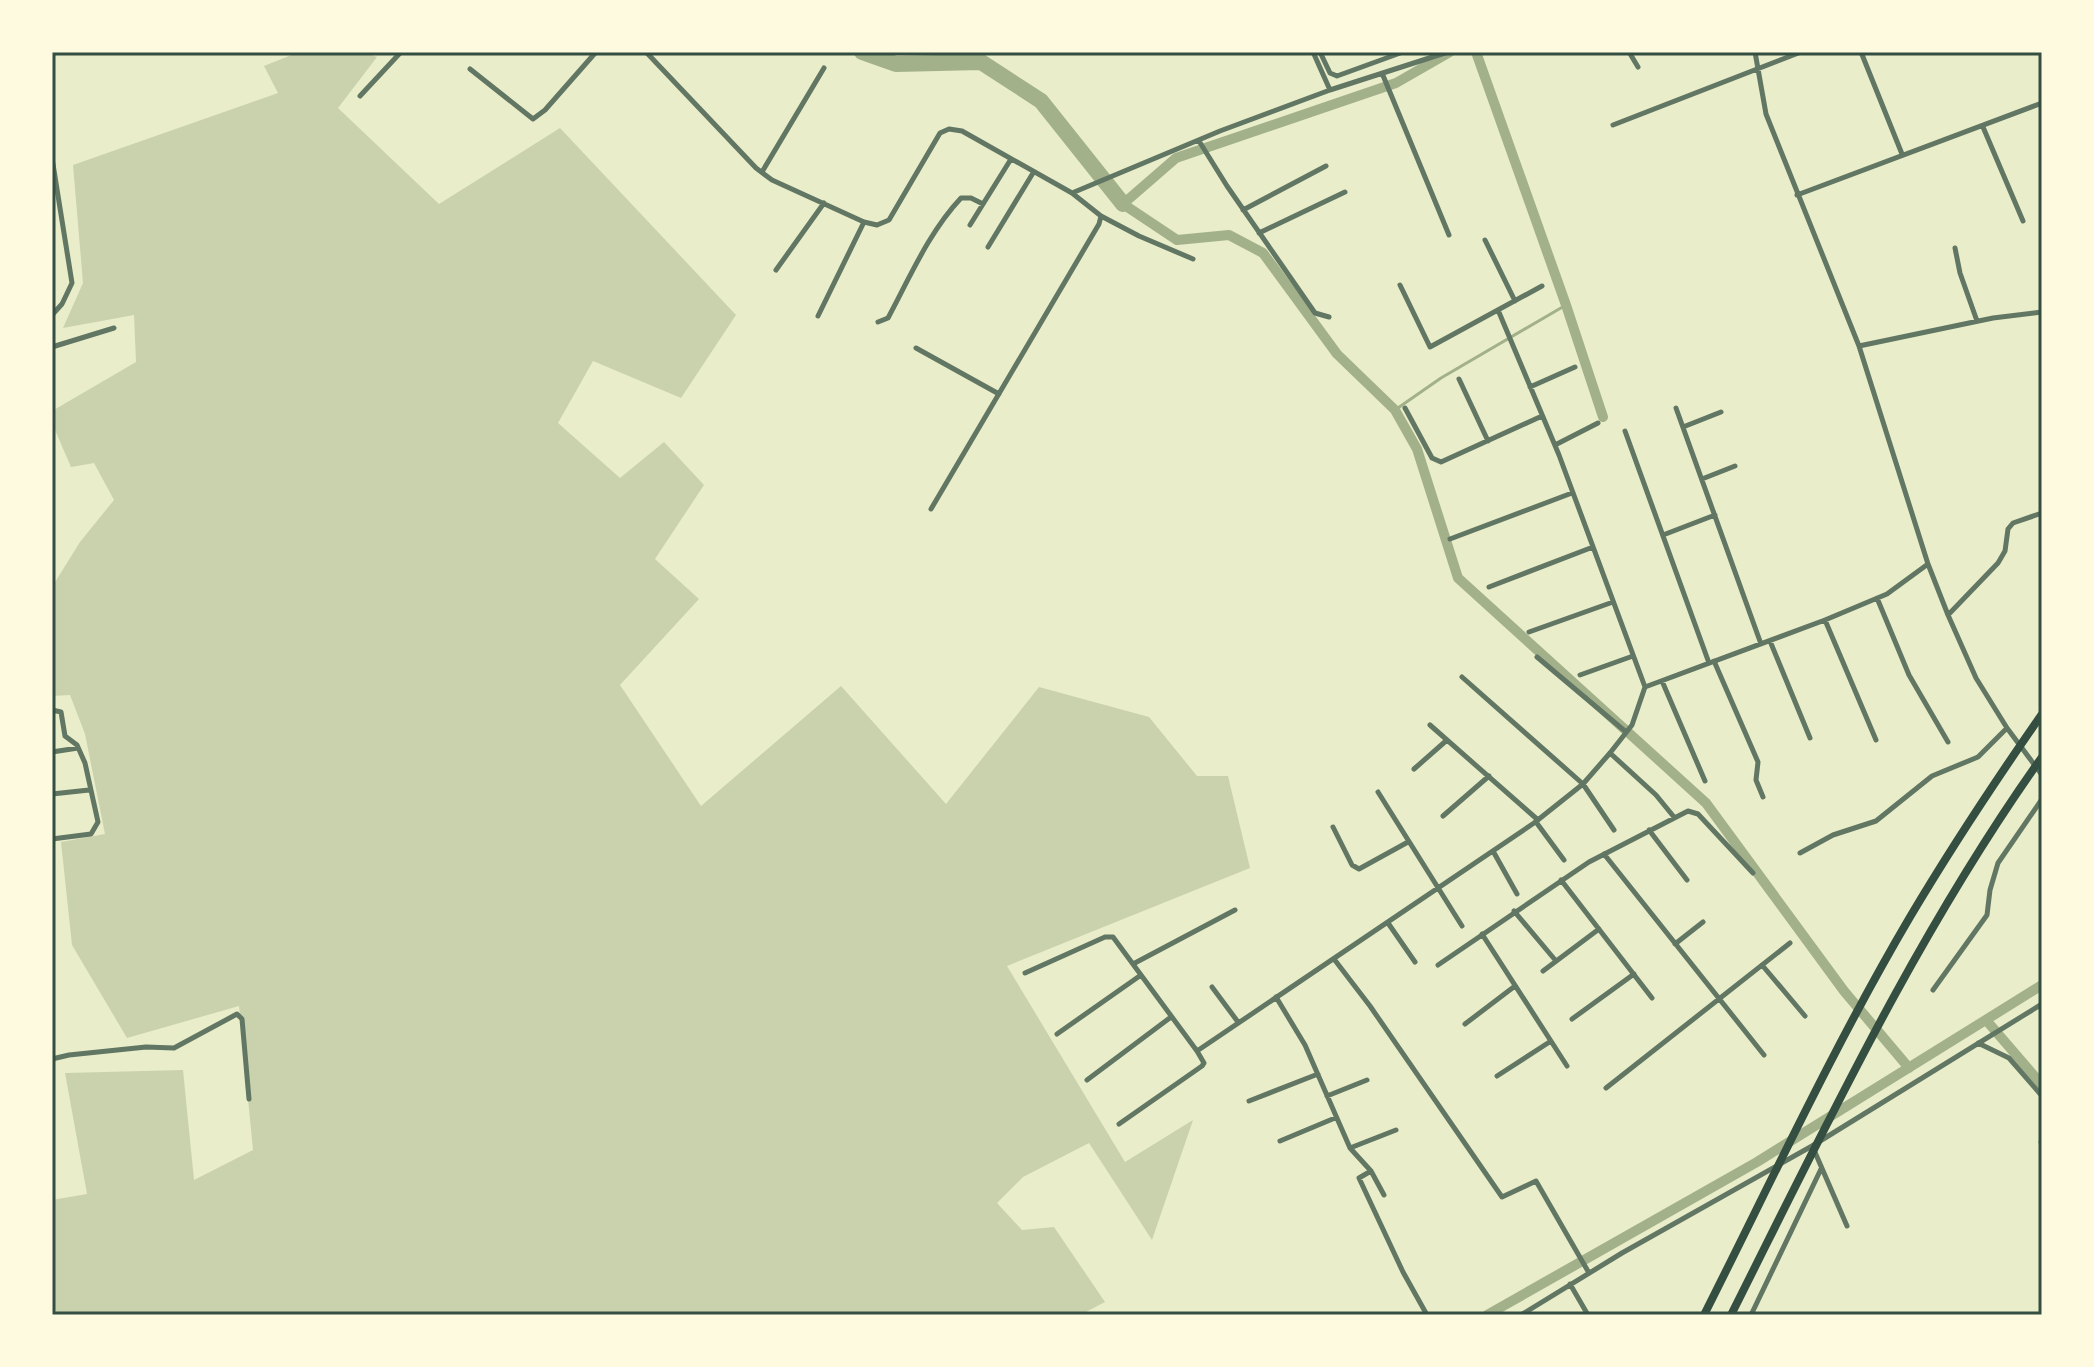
<svg xmlns="http://www.w3.org/2000/svg" width="2094" height="1367" font-family="'Fira Sans',sans-serif">
<rect width="100%" height="100%" fill="#e9edc9"/>
<path fill="#cad2ad" d="M299,52H363L377,57L338,108L439,204L560,128L736,315L681,398L593,361L558,423L620,478L664,442L704,485L655,559L699,599L620,685L701,806L841,686L946,804L1039,687L1149,717L1197,776H1228L1250,868L1007,966L1125,1162L1193,1120L1152,1240L1089,1143L1023,1177L997,1203L1022,1230L1054,1227L1105,1302L1080,1315H57L52,1301V1200L87,1194L65,1073L183,1070L194,1180L253,1150L239,1006L127,1038L72,945L61,842L105,834L85,734L70,695L52,696V587L80,542L114,500L94,463L71,467L52,423V411L136,362L134,315L63,328L83,283L73,165L278,93L264,66Z"/>
<g fill="none" stroke-linecap="round" stroke-linejoin="round">
<path stroke="#a3b18a" stroke-width="3" d="M1395,410L1441,378L1566,305"/>
<path stroke="#a3b18a" stroke-width="10" d="M1450,52L1396,83L1176,158L1123,204L1177,240L1229,235L1263,253L1337,354L1395,410L1417,449L1458,578L1706,803L1844,991L1909,1068
M1476,52L1566,305L1603,417
M1986,1020L2042,1085
M1487,1315L1757,1162L2042,985"/>
<path stroke="#a3b18a" stroke-width="16" d="M862,52L896,64L981,62L1041,101L1123,204"/>
<path stroke="#617663" stroke-width="5" d="M646,52L756,168L772,180L864,222L877,225L889,220L940,133L949,129L962,131L1072,193L1220,131L1330,90L1448,52
M1313,52L1330,90
M1320,52L1330,73L1337,76L1403,52
M1629,52L1638,67
M1755,52L1766,114L1859,346L1928,564L1948,615L1976,678L2007,728L2042,775
M1861,52L1902,154
M52,54L57,52
M470,69L533,119L545,110L596,52
M1382,73L1449,235
M360,96L401,52
M1613,125L1801,52
M1983,127L2023,221
M1199,141L1227,186L1315,313L1329,317
M52,158L72,283L62,304L52,315
M762,172L824,68
M1797,195L2042,103
M1243,210L1326,166
M1101,216L1139,236L1193,259
M970,225L1011,159
M1259,233L1345,192
M1485,240L1515,301
M988,247L1033,173
M1955,248L1960,273L1977,321
M776,270L824,203
M1400,285L1430,347L1542,286
M1498,310L1559,455L1645,687
M818,316L864,222
M878,322L888,318C910,277 929,232 961,198H971L983,204
M1859,346L1993,318L2042,312
M52,347L114,328
M916,348L999,394
M1459,379L1488,441
M1530,387L1575,367
M1405,408L1432,458L1441,462L1542,416
M1676,408L1761,644
M1683,427L1721,412
M1625,431L1709,663
M1555,445L1598,423
M1702,479L1735,466
M931,509L1099,224L1101,216L1072,193
M1663,535L1715,515
M1450,539L1572,493
M1489,587L1593,547
M1877,598L1909,675L1948,742
M1948,615L1998,563L2005,551L2008,529L2013,523L2042,513
M1825,620L1876,740
M1529,632L1613,602
M1770,641L1810,738
M1537,657L1626,732
M1714,661L1758,762L1756,780L1763,797
M1580,675L1633,656
M1462,677L1583,784L1614,830
M1662,681L1705,781
M52,710L61,712L65,736L77,745L85,763L98,822L91,834L52,839
M1430,725L1538,820
M52,752L78,748
M1610,753L1656,795L1674,817
M1414,769L1447,740
M1378,792L1462,926
M52,794L89,790
M1443,816L1489,776
M1536,822L1564,860
M1333,827L1352,865L1359,869L1408,842
M1649,830L1687,880
M1493,851L1517,894
M1800,853L1833,835L1876,821L1932,776L1978,757L2007,728
M1604,854L1764,1055
M1561,880L1652,998
M1514,911L1556,961
M1388,923L1415,962
M1482,934L1567,1066
M1675,944L1703,922
M1334,959L1370,1006L1502,1197L1536,1181L1589,1273
M1133,964L1235,910
M1438,965L1589,862L1688,811L1698,814L1753,873
M1762,965L1805,1016
M1543,971L1599,929
M1025,973L1105,937H1113L1197,1051L1534,823L1583,784L1610,753L1632,725L1645,687L1825,620L1887,594L1928,564
M1212,987L1238,1022
M1933,990L1987,915L1990,890L1998,863L2042,799
M1276,997L1305,1045L1350,1148L1371,1171L1359,1178L1403,1272L1427,1315
M1572,1019L1634,974
M1465,1024L1515,986
M1057,1034L1141,975
M1978,1043L2009,1058L2042,1096
M52,1059L69,1055L146,1047L174,1048L237,1014L242,1019L249,1099
M1497,1076L1551,1041
M1087,1080L1171,1017
M1606,1088L1790,943
M1327,1096L1367,1080
M1249,1101L1318,1074
M1119,1124L1202,1066L1204,1063L1197,1051
M1280,1141L1335,1118
M2041,1142L2042,1140
M1350,1148L1396,1130
M1814,1150L1847,1226
M1371,1171L1384,1195
M1570,1284L1588,1315
M1521,1315L1622,1253L1812,1146L2042,1004
M1751,1315L1821,1169"/>
<path stroke="#344e41" stroke-width="8" d="M1704,1315C1771,1182 1834,1046 1910,917C1951,848 1996,780 2042,714
M1731,1315C1827,1124 1918,931 2042,757"/>
</g>
<rect width="2094" height="1367" fill="none" stroke="#fefae0" stroke-width="108"/>
<rect x="54" y="54" width="1986" height="1259" fill="none" stroke="#344e41" stroke-width="3"/>
</svg>
